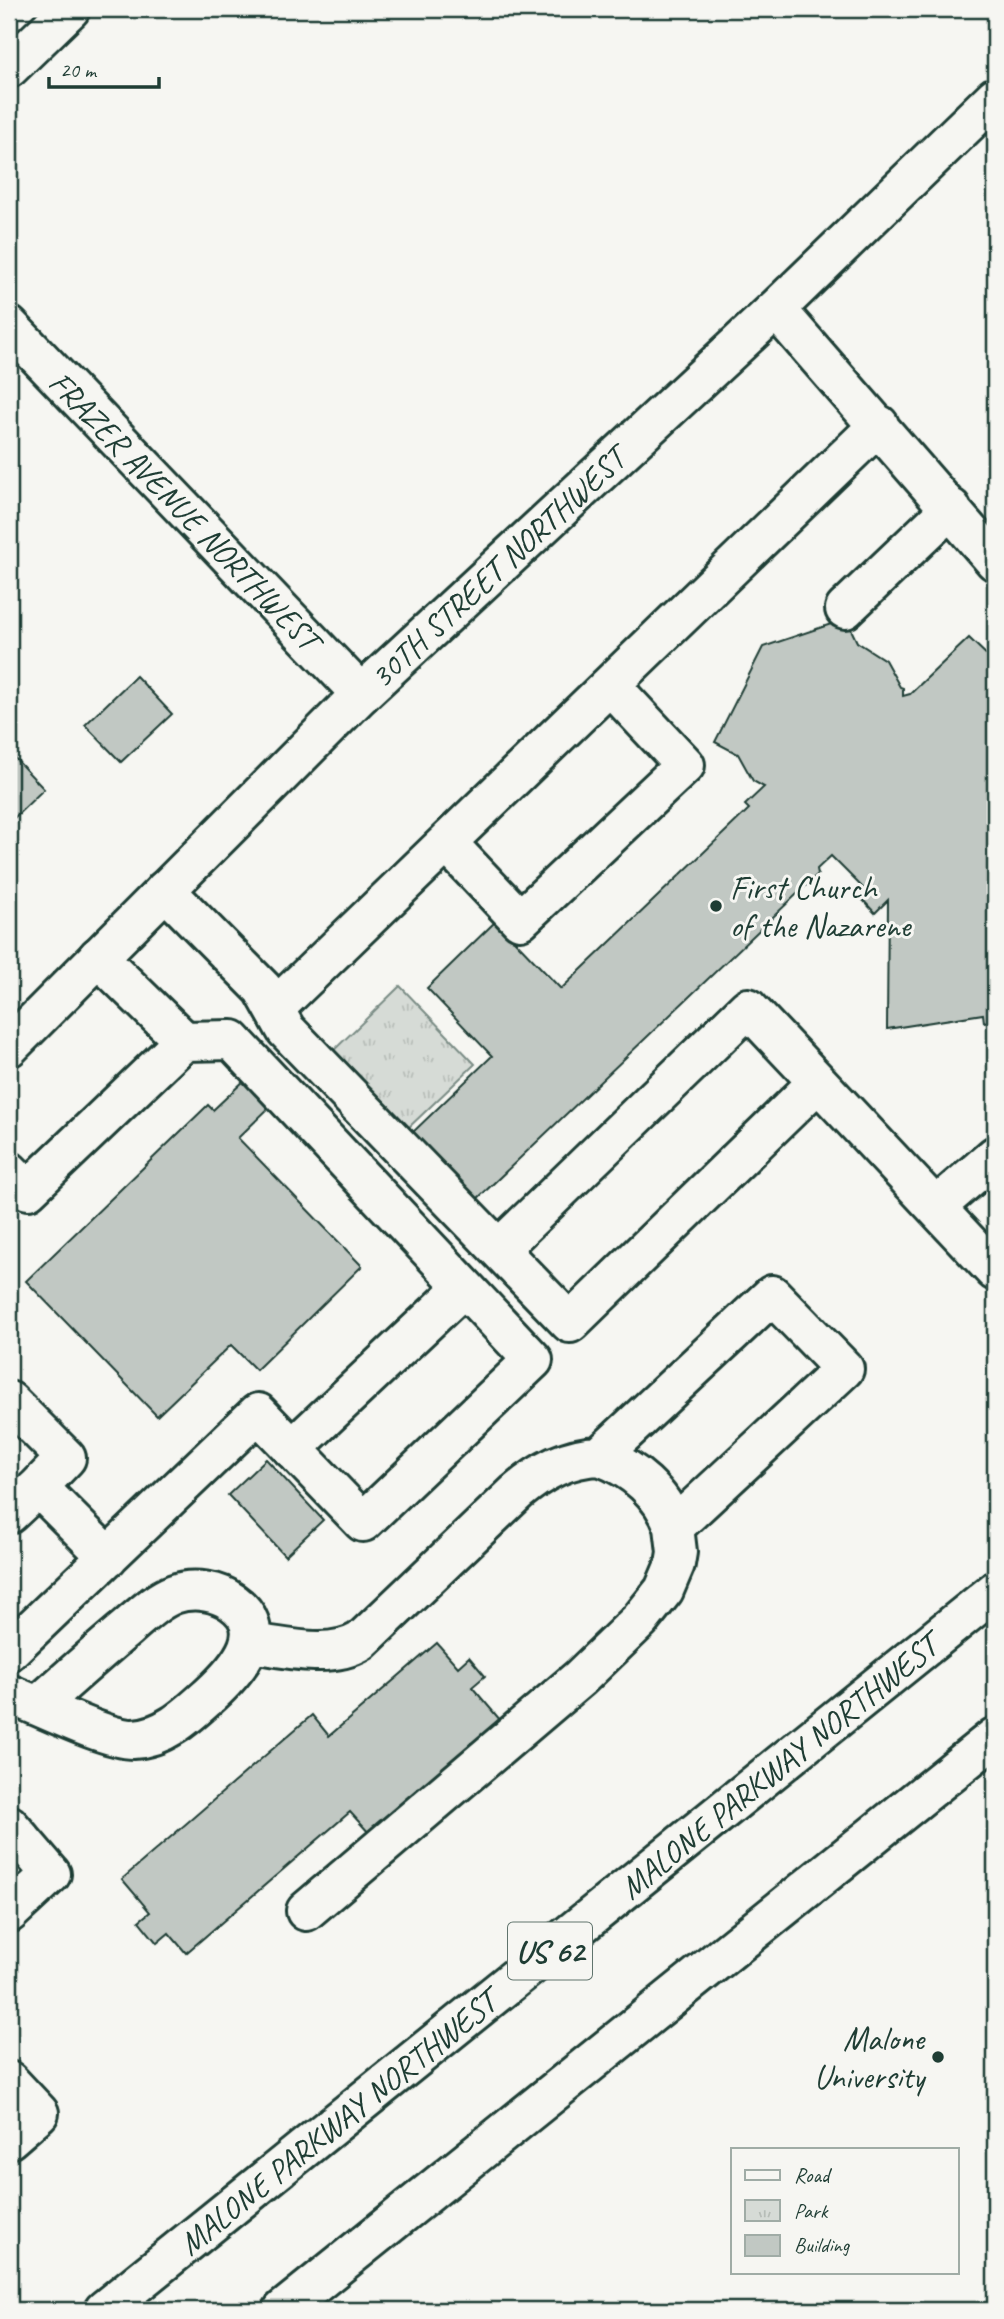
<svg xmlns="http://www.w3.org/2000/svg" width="1004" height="2319" font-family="Caveat,sans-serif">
<defs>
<pattern id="park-tufts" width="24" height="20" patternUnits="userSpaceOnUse" patternTransform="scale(1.75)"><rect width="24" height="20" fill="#d6dbd6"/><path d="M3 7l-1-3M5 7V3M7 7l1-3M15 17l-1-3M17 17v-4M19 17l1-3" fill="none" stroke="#b7bdb8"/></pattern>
</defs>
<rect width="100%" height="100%" fill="#f6f6f2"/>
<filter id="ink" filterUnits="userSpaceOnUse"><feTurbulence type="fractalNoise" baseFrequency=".0143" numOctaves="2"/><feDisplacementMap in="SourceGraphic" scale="14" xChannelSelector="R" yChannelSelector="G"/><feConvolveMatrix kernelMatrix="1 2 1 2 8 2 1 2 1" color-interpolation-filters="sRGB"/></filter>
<g filter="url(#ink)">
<path fill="url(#park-tufts)" stroke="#7a8c85" stroke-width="2" d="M400,986L475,1064L406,1130L331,1053Z"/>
<path fill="#c1c8c3" stroke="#1f3d34" stroke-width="2" d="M846,619L857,642L885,660L900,687L903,688V696L910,694L969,638L995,663V1020L984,1022L983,1014L887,1029L888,900L875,913L861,898L867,892L831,856L817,869L818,874L475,1201L411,1134L492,1056L427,988L496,921L561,989L749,809L745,805L764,787L753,781L738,754L715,742L763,647Z
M136,676L172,714L121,762L85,725Z
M9,752L44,789L9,823Z
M247,1078L273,1104L238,1138L362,1266L256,1370L231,1345L157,1416L26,1281L208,1105L213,1110Z
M266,1459L323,1520L285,1556L228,1495Z
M437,1643L458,1667L469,1657L485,1676L472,1687L501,1721L370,1834L350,1812L186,1953L169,1933L157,1943L139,1921L150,1912L122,1879L312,1715L329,1736Z"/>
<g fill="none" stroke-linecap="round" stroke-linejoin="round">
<g stroke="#1f3d34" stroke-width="44">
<path id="minor" d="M9,68L70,9
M776,309L995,561
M9,326L361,694
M845,609L951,508
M447,843L520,920L685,765L610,685
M165,890L263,989L286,1030L570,1323L818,1082L995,1271
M98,957L184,1041
M275,1008L879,425
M9,1171L28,1190L184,1041L232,1040L533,1360L363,1522L258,1413L9,1651
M936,1207L995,1156
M499,1249L748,1008L818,1082
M9,1401L66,1458L38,1487L108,1557
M292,1449L464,1287
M600,1456C634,1469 662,1493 674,1527
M9,1514L38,1487
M250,1643C285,1647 330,1660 361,1641L517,1492C542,1471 567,1457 600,1456L772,1295L844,1369L674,1527L677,1552L675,1564L664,1590L640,1620L580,1678L306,1911
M9,1694C38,1705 105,1739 133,1739C164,1738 188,1715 210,1695C238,1669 277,1627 226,1598C211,1590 190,1588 174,1594C156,1601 141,1616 127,1628C97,1653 68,1679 39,1705
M9,1825L51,1874L9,1913
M9,2081L39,2113L9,2139"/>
</g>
<g stroke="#1f3d34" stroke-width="44">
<path id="major" d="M9,1047L361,694L776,309L995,97"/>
</g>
<g stroke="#1f3d34" stroke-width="44">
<path id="highway" d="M104,2310L995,1591
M283,2310L995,1737"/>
</g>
<use href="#minor" stroke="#f6f6f2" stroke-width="38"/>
<use href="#major" stroke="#f6f6f2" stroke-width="38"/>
<use href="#highway" stroke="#f6f6f2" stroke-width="38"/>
</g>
</g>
<g fill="#1f3d34" stroke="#f6f6f2" stroke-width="2.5">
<circle cx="716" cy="906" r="7"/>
<circle cx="938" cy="2057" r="7"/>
</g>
<g text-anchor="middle" stroke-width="6" stroke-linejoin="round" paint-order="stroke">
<rect fill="#f6f6f2" stroke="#60746d" stroke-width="2" x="508" y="1922.5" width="84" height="57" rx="5"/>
<g font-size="32" font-weight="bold" fill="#1f3d34">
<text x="550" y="1962">US 62</text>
</g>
<g font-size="33" fill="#1f3d34" stroke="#f6f6f2">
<text transform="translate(185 510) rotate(46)" y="12">FRAZER AVENUE NORTHWEST</text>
<text transform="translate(497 567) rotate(-43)" y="12">30TH STREET NORTHWEST</text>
<text transform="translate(778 1766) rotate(-39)" y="12">MALONE PARKWAY NORTHWEST</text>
<text transform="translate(337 2122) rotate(-39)" y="12">MALONE PARKWAY NORTHWEST</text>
</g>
<g font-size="33" fill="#1f3d34" stroke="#f6f6f2" text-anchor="start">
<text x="730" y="899">First Church<tspan x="730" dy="38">of the Nazarene</tspan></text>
<text x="924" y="2050" text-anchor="end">Malone<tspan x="924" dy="38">University</tspan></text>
</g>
</g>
<rect width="1004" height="2319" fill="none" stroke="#f6f6f2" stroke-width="35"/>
<rect x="18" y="18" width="969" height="2284" fill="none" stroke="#1f3d34" stroke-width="2.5" filter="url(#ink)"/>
<rect x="731" y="2148" width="228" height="126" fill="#f6f6f2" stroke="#a0aca6" stroke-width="2"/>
<rect x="745" y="2170" width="35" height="10" fill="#f6f6f2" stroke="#a0aca6" stroke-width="2"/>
<text x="794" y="2182" font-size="21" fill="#1f3d34">Road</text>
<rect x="745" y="2200" width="35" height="21" fill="url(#park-tufts)" stroke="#a0aca6" stroke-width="2"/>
<text x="794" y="2218" font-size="21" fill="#1f3d34">Park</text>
<rect x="745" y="2235" width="35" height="21" fill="#c1c8c3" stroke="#a0aca6" stroke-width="2"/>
<text x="794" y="2252" font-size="21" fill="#1f3d34">Building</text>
<path d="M49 77v10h110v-10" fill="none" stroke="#1f3d34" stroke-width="3.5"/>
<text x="60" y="77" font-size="21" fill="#1f3d34" stroke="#f6f6f2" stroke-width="5" paint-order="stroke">20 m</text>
</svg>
